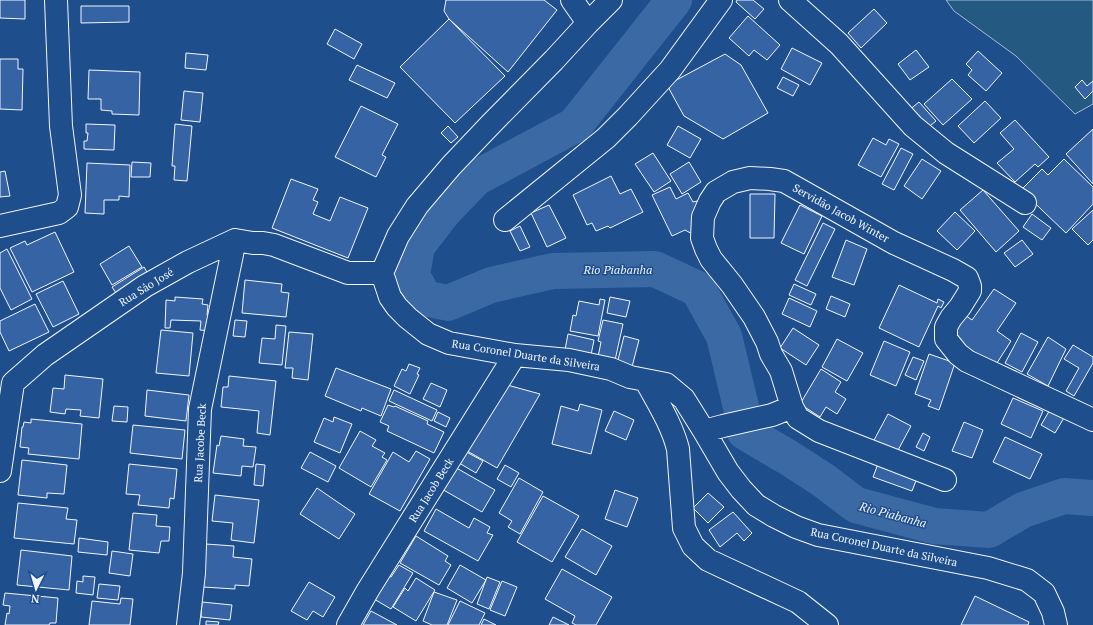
<svg xmlns="http://www.w3.org/2000/svg" width="1093" height="625" font-family="'PT Serif',serif">
<rect width="100%" height="100%" fill="#1f4e8c"/>
<path fill="#245a82" stroke="#a8bbd7" d="M946,0H1093V104L1075,114L1016,56L954,11Z"/>
<g fill="none" stroke-linecap="round" stroke-linejoin="round">
<path stroke="#3b69a3" stroke-width="36" d="M674,0L575,125L476,178L444,211L417,246L412,275L424,298L448,303L491,285L553,271L655,269L698,289L724,336L741,407L745,432L789,458L823,480L856,505L934,526L989,530L1023,510L1064,496L1093,498"/>
</g>
<path fill="#3563a3" stroke="#f2f6ff" d="M0,0H25V19L0,18Z
M446,0H544L557,10L508,72L449,19L444,11Z
M737,0H753L764,9L755,19L736,2Z
M81,6H129V22L81,23Z
M874,9L887,23L861,48L848,33Z
M748,16L780,45L767,60L754,50L749,56L729,38Z
M449,19L505,76L455,123L400,67Z
M335,29L362,44L354,59L327,44Z
M792,48L822,63L810,85L781,69Z
M916,50L929,67L910,80L898,64Z
M978,51L1002,73L986,91L968,75L972,70L966,64Z
M186,53L208,55L206,70L185,68Z
M725,54L741,65L768,113L723,139L684,116L667,85Z
M0,59H18V69H23L22,110L0,109Z
M357,65L395,83L387,98L349,80Z
M89,70L140,72L139,115L112,114V111L101,110V99H88Z
M783,77L799,85L793,96L777,88Z
M952,79L972,99L943,125L924,104Z
M1082,80L1087,86L1093,81V91L1085,99L1075,87Z
M184,91L203,93L200,122L181,120Z
M985,101L1001,118L974,143L958,126Z
M919,102L936,121L925,130L908,111Z
M361,106L398,124L382,155L386,157L376,177L335,157Z
M1015,120L1049,157L1038,167L1035,164L1015,182L997,163L1014,149L1000,133Z
M86,124L115,125L114,150L84,149V141H87L88,133H86Z
M175,124L192,126L187,181L174,180L175,166H172Z
M448,126L458,137L451,143L441,133Z
M678,126L701,139L690,158L667,145Z
M1093,129V184L1066,154Z
M873,138L886,145L889,139L899,144L881,177L858,165Z
M901,148L913,154L894,190L882,184Z
M653,153L671,181L654,192L635,164Z
M922,159L941,171L922,199L904,186Z
M1064,159L1093,187V204L1066,233L1021,190L1042,169L1048,175Z
M132,162L151,163L150,177H131Z
M689,162L701,182L682,194L670,174Z
M87,163L130,165L129,197L119,196V200H104V214L85,213Z
M5,171L10,196L0,197V172Z
M611,176L620,194L631,189L643,212L610,228L608,226L596,231L592,223L587,225L573,195Z
M291,179L318,189L313,200L318,202L313,214L330,221L340,197L368,208L348,258L272,228Z
M670,187L676,199L688,193L693,202L697,201L700,208L694,235L685,230L672,236L652,195Z
M983,190L1019,231L996,252L960,210Z
M750,194H775L774,238H750Z
M549,205L566,238L547,247L531,213Z
M800,205L822,216L804,254L781,243Z
M1093,210V240L1088,245L1072,229Z
M955,212L975,231L957,250L937,231Z
M1032,214L1051,228L1042,240L1023,227Z
M823,223L835,229L807,286L795,280Z
M520,226L530,247L520,251L510,231Z
M55,232L74,272L32,292L10,248L25,241L27,245Z
M846,240L867,249L854,285L832,277Z
M1022,240L1033,254L1015,267L1004,253Z
M129,246L142,267L112,285L100,264Z
M7,249L32,299L11,310L0,288V253Z
M144,267L151,279L120,299L112,287Z
M245,280L282,284L281,292L289,293L286,317L242,313Z
M63,281L79,314L53,327L36,294Z
M794,284L816,294L811,305L789,295Z
M899,285L937,303L938,299L944,302L941,308L938,306L919,347L879,328Z
M994,289L1016,303L997,331L1011,341L995,366L956,345L961,339L949,331L962,313L972,320Z
M831,296L850,304L845,317L826,309Z
M175,297L203,299L202,304L208,305L207,315H212L211,331L200,330L201,321L171,320L170,328H165L166,300L175,301Z
M610,297L630,301L626,317L607,313Z
M789,298L817,311L810,327L782,314Z
M600,299L605,300L598,336L570,331L573,315L576,316L579,301L599,305Z
M35,304L49,332L9,351L0,332V321Z
M235,320L247,321L245,337L233,336Z
M603,320L623,324L614,365L597,362L601,342L598,341Z
M276,325L286,326L282,365L259,363L262,338L275,339Z
M793,328L819,345L806,365L780,348Z
M161,330L193,333L189,376L156,373Z
M289,332L313,334L308,380L292,378L293,368H285Z
M1021,333L1038,342L1022,372L1005,363Z
M568,334L594,340L590,360L564,355Z
M624,336L639,340L632,367L617,364Z
M1048,337L1066,349L1048,386L1027,374Z
M837,339L863,353L847,381L822,367Z
M884,341L910,352L896,386L870,375Z
M1073,345L1093,357V363L1074,396L1066,391L1079,368L1064,359Z
M929,354L955,363L939,410L928,406L931,400L915,394Z
M913,357L924,361L916,380L905,375Z
M409,364L420,368L417,374L419,375L410,394L394,386L402,369L406,371Z
M336,368L391,389L381,416L362,408L361,411L325,396Z
M821,369L841,382L835,392L846,399L837,414L826,407L820,417L800,404Z
M65,375L103,379L99,418L80,416L81,410L66,409L65,414L50,412L53,388L64,389Z
M229,376L276,381L270,435L257,433L259,411L221,407L223,387H228Z
M431,383L447,390L440,407L423,399Z
M500,383L540,394L497,468L462,448Z
M147,390L189,395L186,421L145,416Z
M394,390L437,410L432,421L389,401Z
M1013,398L1043,411L1031,438L1001,424Z
M580,404L602,410L591,454L552,444L561,406L578,411Z
M388,405L394,407L395,406L428,421L427,424L444,432L434,453L387,431L389,426L380,422Z
M114,406L128,407L127,422L112,421Z
M1051,408L1065,416L1055,433L1041,425Z
M614,411L634,420L626,440L605,431Z
M438,412L450,418L446,427L434,421Z
M888,414L911,426L896,454L873,442Z
M334,417L352,424L340,453L314,442L324,418L333,422Z
M31,419L82,424L79,459L28,454L29,448L20,447L22,427H23L24,422L31,423Z
M964,422L983,430L972,458L952,451Z
M133,425L185,430L182,459L130,453Z
M360,431L376,440L372,446L385,453L382,457L387,460L371,487L339,468Z
M923,433L930,437L924,451L916,447Z
M221,436L244,439L243,446L256,447L253,467L242,466L241,476L213,473L217,445L219,446Z
M1005,437L1042,454L1030,479L993,462Z
M461,449L483,461L476,473L454,460Z
M416,451L430,459L400,511L369,494L393,452L409,462Z
M310,452L336,466L328,482L301,468Z
M22,460L67,465L64,494L47,493V498L18,495Z
M129,464L177,469L174,499L170,498L169,508L138,505L140,495L126,494Z
M256,464L265,465L263,486L254,485Z
M878,464L917,478L912,491L873,477Z
M505,465L519,473L511,487L497,479Z
M453,466L495,490L482,512L440,488Z
M519,478L543,492L520,534L508,527L512,521L499,513Z
M317,488L355,514L339,539L300,514Z
M615,490L638,498L627,527L605,519Z
M708,493L724,507L708,523L693,508Z
M215,495L259,500L254,543L231,540L233,523L212,521Z
M543,496L579,516L552,562L517,542Z
M18,503L68,508L66,519L77,520L74,544L14,538Z
M436,509L469,528L474,518L490,527L487,533L493,535L478,561L424,531Z
M733,512L752,533L744,541L737,533L720,547L709,530Z
M133,513L157,515L156,526L170,527L169,541H161L159,553L129,550Z
M582,529L612,546L596,575L565,557Z
M416,536L448,556L445,561L451,565L439,585L400,563Z
M79,538L108,542L107,555L78,552Z
M206,544L234,546L233,557L252,559L249,586L235,585V589L203,587Z
M21,550L72,556L69,590L17,585Z
M112,551L133,554L130,576L109,573Z
M399,565L413,573L391,609L374,599L388,576L391,577Z
M460,565L486,580L472,603L447,588Z
M562,569L612,597L596,625H576L572,623L575,616L545,599Z
M83,576L95,577L93,595L76,593L77,581L83,582Z
M487,577L500,582L489,609L477,604Z
M416,578L435,590L416,621L393,607L405,588L408,591Z
M502,581L517,587L505,616L490,610Z
M309,582L335,597L323,617L313,611L307,620L291,611Z
M99,584L120,586L118,600L97,598Z
M434,592L457,600L447,625H432L423,621Z
M5,593L58,598L56,623H50L49,625H5L7,613L9,614L10,606L3,605Z
M975,596L1029,622L1028,625H961Z
M121,598L133,599L130,625H89L92,601L120,604Z
M460,601L485,613L479,625H448Z
M202,602L232,605L230,620L201,617Z
M371,611L397,625H363Z
M553,617L569,625H549Z
M484,619L496,625H481Z
M206,621L219,622L218,625H206Z"/>
<g fill="none" stroke-linecap="round" stroke-linejoin="round">
<g stroke="#f2f6ff" stroke-width="24">
<path id="minor" d="M572,0L588,23
M611,0L588,23L554,60L490,125L451,166L417,206L398,236L382,273L390,297L397,307L408,318L428,334L449,343L515,355L569,360L611,369L630,377L666,384L684,399L704,431L728,472L741,489L756,505L774,516L796,527L818,535L988,568L1027,580L1044,593L1053,612L1056,625
M790,0L839,44L913,126L946,153L1025,203
M505,220L606,138L628,116L670,70L721,0
M0,226L59,213L67,207L70,195L61,126L56,0
M646,381C658,403 672,425 678,449L684,528L693,546L708,560L798,602L827,625
M704,431L723,426L772,415L792,407
M0,471L13,383L45,355L145,286L188,262L235,240L253,243H263L274,245L348,273H382
M945,480L819,431L798,418L792,407L781,371L771,354L767,342L754,317L732,285L711,259L706,249L702,238L703,217L710,201L716,192L733,182L750,178L770,179L784,181L894,243L953,270L967,278L970,286V291L960,307L951,318L946,327V339L958,354L967,361L982,368L1093,420
M188,625L194,573L200,409L235,240
M348,625L368,590L515,355"/>
</g>
<use href="#minor" stroke="#1f4e8c" stroke-width="22"/>
</g>
<g text-anchor="middle" stroke-width="3" stroke-linejoin="round" paint-order="stroke">
<g font-size="11" fill="#f2f6ff" stroke="#1f4e8c">
<text transform="translate(841 213) rotate(29)" y="4">Servidão Jacob Winter</text>
<text transform="translate(146 287) rotate(-32)" y="4">Rua Sâo José</text>
<text transform="translate(526 355) rotate(9)" y="4">Rua Coronel Duarte da Silveira</text>
<text transform="translate(200 443) rotate(-87)" y="4">Rua Jacobe Beck</text>
<text transform="translate(431 490) rotate(-58)" y="4">Rua Jacob Beck</text>
<text transform="translate(884 547) rotate(12)" y="4">Rua Coronel Duarte da Silveira</text>
</g>
<g font-size="12" font-style="italic" fill="#f2f6ff" stroke="#1f4e8c">
<text x="618" y="274">Rio Piabanha</text>
<text transform="translate(893 515) rotate(15)" y="4">Rio Piabanha</text>
</g>
</g>
<g transform="translate(36 589) rotate(185)" stroke="#1f4e8c" stroke-width="3" paint-order="stroke">
<path d="M0-3L7 15L0 10L-7 15Z" fill="#f2f6ff"/>
<text y="-6" font-size="11" font-weight="bold" text-anchor="middle" fill="#f2f6ff">N</text>
</g>
</svg>
